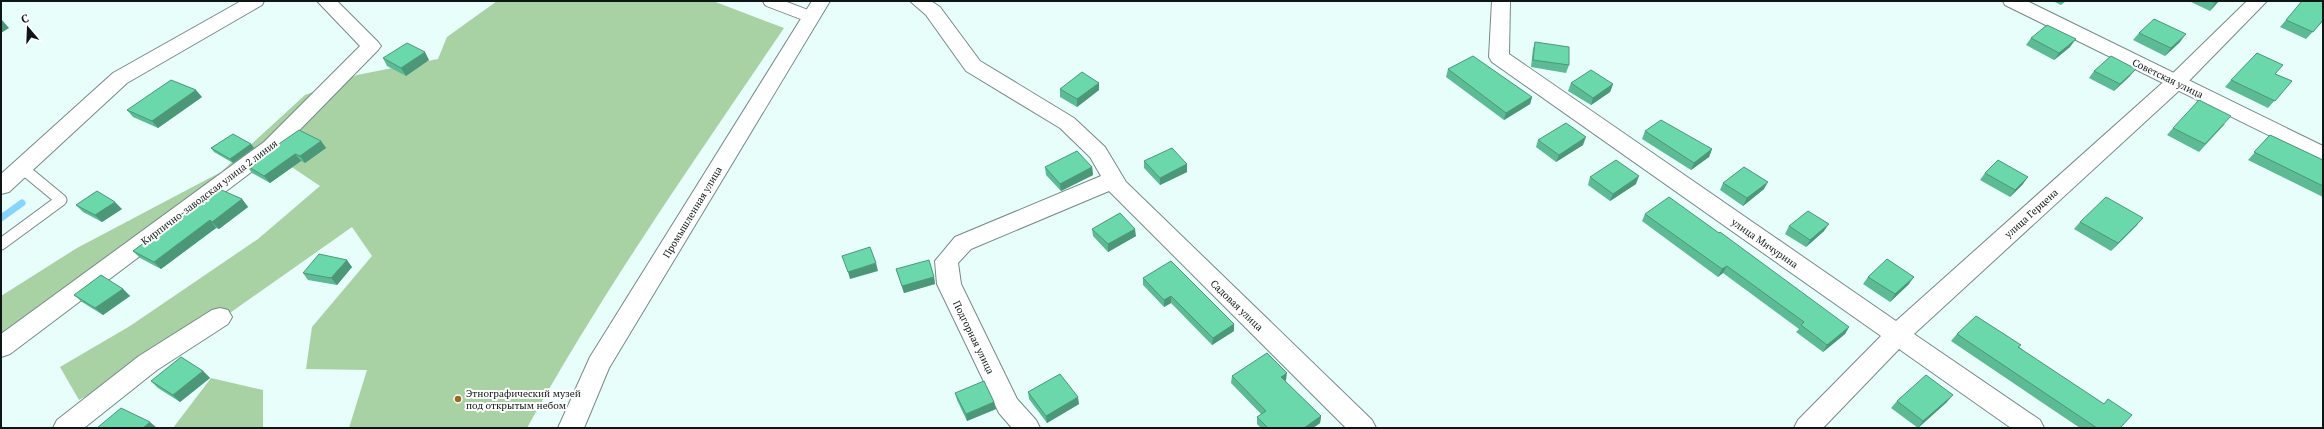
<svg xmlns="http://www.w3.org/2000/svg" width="2324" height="429" font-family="'PT Serif',serif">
<rect width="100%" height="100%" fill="#e7fefb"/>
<path fill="#a8d1a4" d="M497,1H713L784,28C695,159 604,289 527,428H349L367,370L306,369L312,327L372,256L352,227L193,339L79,400L60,367L130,326L258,239L320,186L268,151L1,342V296L77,248L221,172L305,95L357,75L438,59L447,37Z
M211,378L263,390V428H173Z"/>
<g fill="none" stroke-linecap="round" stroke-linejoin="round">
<path stroke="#87d4fe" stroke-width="7" d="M1,218L22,203"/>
<g stroke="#768a88" stroke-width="13">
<path id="lane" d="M769,1L811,17
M1,244L61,200L21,167"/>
</g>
<g stroke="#768a88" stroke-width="2">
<path id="street" d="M241,1H264L262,5L127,83L9,192L1,194V174L113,73Z
M317,1H337L378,42L381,46L378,50L278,152L10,354L1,357V334L264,142L360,46Z
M910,1H931L940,7L980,61L1074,118L1105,147L1126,182L1372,420L1376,428H1346L1109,191L971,249L958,263L961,284L1017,399L1036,420L1040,428H1012L999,413L937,284L935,261L955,237L1101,176L1090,157L1060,128L966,71L926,15Z
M1492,1H1510L1509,54L1896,321L2169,77L2247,1H2267L2183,87L1914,334L2040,420L2044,428H2011L1899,349L1823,428H1794L1798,420L1881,336L1492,62L1489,57Z
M220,308L228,310L232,317L228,324L157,370L84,428H53L57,420L139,356L212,310Z"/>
</g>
<g stroke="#768a88" stroke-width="2">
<path id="secondary" d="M2003,1H2027L2323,146V162L2005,5Z"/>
</g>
<g stroke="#768a88" stroke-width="2">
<path id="primary" d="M812,1H830L609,368L584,428H558L590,357Z"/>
</g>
<use href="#lane" stroke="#fff" stroke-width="11"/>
<use href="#street" fill="#fff" fill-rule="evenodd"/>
<use href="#secondary" fill="#fff" fill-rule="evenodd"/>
<use href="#primary" fill="#fff" fill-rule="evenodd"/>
</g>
<path fill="#5cba94" d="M2053,1H2066L2061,5Z
M2189,1H2219L2210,11Z
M2302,1L2323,21L2306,39L2280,27Z
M2139,33L2180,42L2165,56L2133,40Z
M2031,38L2070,47L2054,60L2026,45Z
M1535,42L1569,65L1566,73L1531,67L1533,49Z
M383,58L429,60L406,76L387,66Z
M1448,69L1532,97L1530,104L1504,120L1446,77Z
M2094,71L2130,76L2114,91L2089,78Z
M2276,74L2292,81L2268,108L2225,87L2231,80Z
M1571,83L1613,84L1610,92L1591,105L1568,91Z
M1060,89L1099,90L1077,107L1060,97Z
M202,97L158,128L133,117L127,110Z
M2225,124L2199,152L2167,135L2173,128Z
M1645,131L1712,149L1709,157L1691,170L1642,139Z
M2270,135L2323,160V197L2248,160Z
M1538,140L1583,145L1556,162L1536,147Z
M321,141L326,148L305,163L301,161L270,183L252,173L247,166Z
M251,144L254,148L233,163L214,152L211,148Z
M1144,161L1187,164V172L1160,185L1144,168Z
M1045,167H1092L1093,175L1061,191L1046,175Z
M1985,173L2023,184L2010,197L1980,180Z
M1590,177L1636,184L1610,201L1588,185Z
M1723,183L1764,189L1743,206L1720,190Z
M242,199L248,207L219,229L216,228L161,269L140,258L133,251Z
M76,205L122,209L102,222L83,212Z
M1645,214L1849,327L1845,334L1823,352L1796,332L1799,329L1723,273L1718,277L1642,221Z
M2080,222L2137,225L2111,251L2074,229Z
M1789,226L1824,231L1806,247L1785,234Z
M1092,229L1136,236L1108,252L1093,236Z
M352,267L337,285L308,280L303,273Z
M896,269L934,277L935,284L904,293Z
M1868,277L1909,284L1890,302L1863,284Z
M1143,278L1234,331L1212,345L1171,303L1164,307L1143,285Z
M123,289L130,296L103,315L82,302L74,295Z
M1957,334L2019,347L2120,428H2080L1951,341Z
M203,371L210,378L180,402L158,388L151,381Z
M1232,376L1286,380L1285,381L1321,416L1320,423L1313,428H1261L1257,424V417L1261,414L1231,383Z
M1028,392L1079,404L1047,423L1029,399Z
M955,393L994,402L996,409L967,421L957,400Z
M1897,401L1947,402L1918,428L1891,408Z"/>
<path fill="#4b9778" d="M2218,1H2219L2210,11L2215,3Z
M2,20L9,28L1,33V21Z
M2186,34L2180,42L2165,56L2171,48Z
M2076,39L2070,47L2054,60L2059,53Z
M425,52L429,60L406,76L401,68Z
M2136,69L2130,76L2114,91L2120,84Z
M1099,83V90L1077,107V99Z
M1613,84L1610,92L1591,105L1593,98Z
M196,90L202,97L158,128L152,121Z
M1532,97L1530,104L1504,120L1506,113Z
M1586,137L1583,145L1556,162L1559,155Z
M321,141L326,148L305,163L300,156Z
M251,144L254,148L233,163L230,159Z
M1712,149L1709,157L1691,170L1694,163Z
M295,154L301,161L270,183L264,176Z
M1187,164V172L1160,185V178Z
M1092,167L1093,175L1061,191L1060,184Z
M1639,176L1636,184L1610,201L1613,194Z
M2028,177L2023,184L2010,197L2015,190Z
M1768,182L1764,189L1743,206L1747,198Z
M242,199L248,207L219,229L212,222Z
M115,202L122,209L102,222L95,215Z
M2143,218L2137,225L2111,251L2118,243Z
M210,220L216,228L161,269L154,262Z
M1829,224L1824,231L1806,247L1810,240Z
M1135,229L1136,236L1108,252V244Z
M347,260L352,267L337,285L331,278Z
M876,263L878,271L850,279L848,272Z
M1727,266L1723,273L1718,277L1722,269Z
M934,277L935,284L904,293L902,286Z
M1914,277L1909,284L1890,302L1895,294Z
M123,289L130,296L103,315L95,308Z
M1171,296V303L1164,307V300Z
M1234,324V331L1212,345L1213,338Z
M1849,327L1845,334L1823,352L1827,345Z
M203,371L210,378L180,402L173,395Z
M1287,373L1286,380L1280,384L1281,377Z
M1953,395L1947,402L1918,428L1923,421Z
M1078,397L1079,404L1047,423L1046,416Z
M994,402L996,409L967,421L966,414Z
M1321,416L1320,423L1313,428H1304Z
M150,422L157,428H143Z"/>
<path fill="#6bd8ac" stroke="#4b9778" d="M2211,1H2218L2215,3Z
M2302,1H2323V20L2313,32L2286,20Z
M2154,19L2186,34L2171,48L2139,33Z
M2047,25L2076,39L2059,53L2031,38Z
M1535,42L1569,47V65L1533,60Z
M407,43L425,52L401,68L383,58Z
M2257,53L2283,65L2275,74L2292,81L2275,101L2231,80Z
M1473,56L1532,97L1506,113L1448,69Z
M2111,56L2136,69L2120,84L2094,71Z
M1591,70L1613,84L1593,98L1571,83Z
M1082,72L1099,83L1077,99L1060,89Z
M171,80L196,90L152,121L127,110Z
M2199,100L2231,116L2205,144L2173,128Z
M1661,120L1712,149L1694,163L1645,131Z
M1566,123L1586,137L1559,155L1538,140Z
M299,130L321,141L300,156L295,154L264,176L247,166Z
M233,134L251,144L230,159L211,148Z
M2270,135L2323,160V186L2254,152Z
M1172,148L1187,164L1160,178L1144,161Z
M1077,151L1092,167L1060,184L1045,167Z
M1616,160L1639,176L1613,194L1590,177Z
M1998,160L2028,177L2015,190L1985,173Z
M1744,167L1768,182L1747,198L1723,183Z
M217,188L242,199L212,222L210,220L154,262L133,251Z
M97,191L115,202L95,215L76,205Z
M1669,197L1719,233L1720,232L1849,327L1827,345L1801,325L1804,322L1727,266L1722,269L1645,214Z
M2106,197L2143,218L2118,243L2080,222Z
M1808,211L1829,224L1810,240L1789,226Z
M1120,213L1135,229L1108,244L1092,229Z
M870,247L876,263L848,272L842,256Z
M319,254L347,260L331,278L303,273Z
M1887,259L1914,277L1895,294L1868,277Z
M929,260L934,277L902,286L896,269Z
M1171,261L1234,324L1213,338L1171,296L1164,300L1143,278Z
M101,275L123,289L95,308L74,295Z
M1976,316L2021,345L2018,347L2104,404L2108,399L2132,415L2120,428H2097L1957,334Z
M1267,353L1287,373L1281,377L1321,416L1304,428H1268L1257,417L1266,411L1232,376Z
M181,357L203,371L173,395L151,381Z
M1060,374L1078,397L1046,416L1028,392Z
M1926,375L1953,395L1923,421L1897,401Z
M984,381L994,402L966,414L955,393Z
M121,408L150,422L143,428H97Z"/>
<circle fill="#9b6b1d" stroke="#fff" stroke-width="1.5" cx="458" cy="399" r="4"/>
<g text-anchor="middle" stroke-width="4" stroke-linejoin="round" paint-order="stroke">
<g font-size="10" fill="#0e1615" stroke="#fff">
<text transform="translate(2168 78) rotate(26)" y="4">Советская улица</text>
<text transform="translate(209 192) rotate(-37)" y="4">Кирпично-заводская улица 2 линия</text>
<text transform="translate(692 212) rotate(-59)" y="4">Промышленная улица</text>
<text transform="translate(2031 213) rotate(-42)" y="4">улица Герцена</text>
<text transform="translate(1765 243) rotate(35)" y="4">улица Мичурина</text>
<text transform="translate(1237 305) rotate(44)" y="4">Садовая улица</text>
<text transform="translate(974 337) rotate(64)" y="4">Подгорная улица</text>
</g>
<g font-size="10" fill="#0e1615" stroke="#fff" text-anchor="start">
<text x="466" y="397">Этнографический музей<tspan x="466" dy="12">под открытым небом</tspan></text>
</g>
</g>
<rect width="2324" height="429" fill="none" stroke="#0e1615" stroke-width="4"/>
<g transform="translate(28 28) rotate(341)" stroke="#ffffff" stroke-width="3" paint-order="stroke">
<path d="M0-3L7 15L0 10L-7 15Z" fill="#0e1615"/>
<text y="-6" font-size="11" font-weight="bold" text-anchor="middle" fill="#0e1615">С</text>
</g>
</svg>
